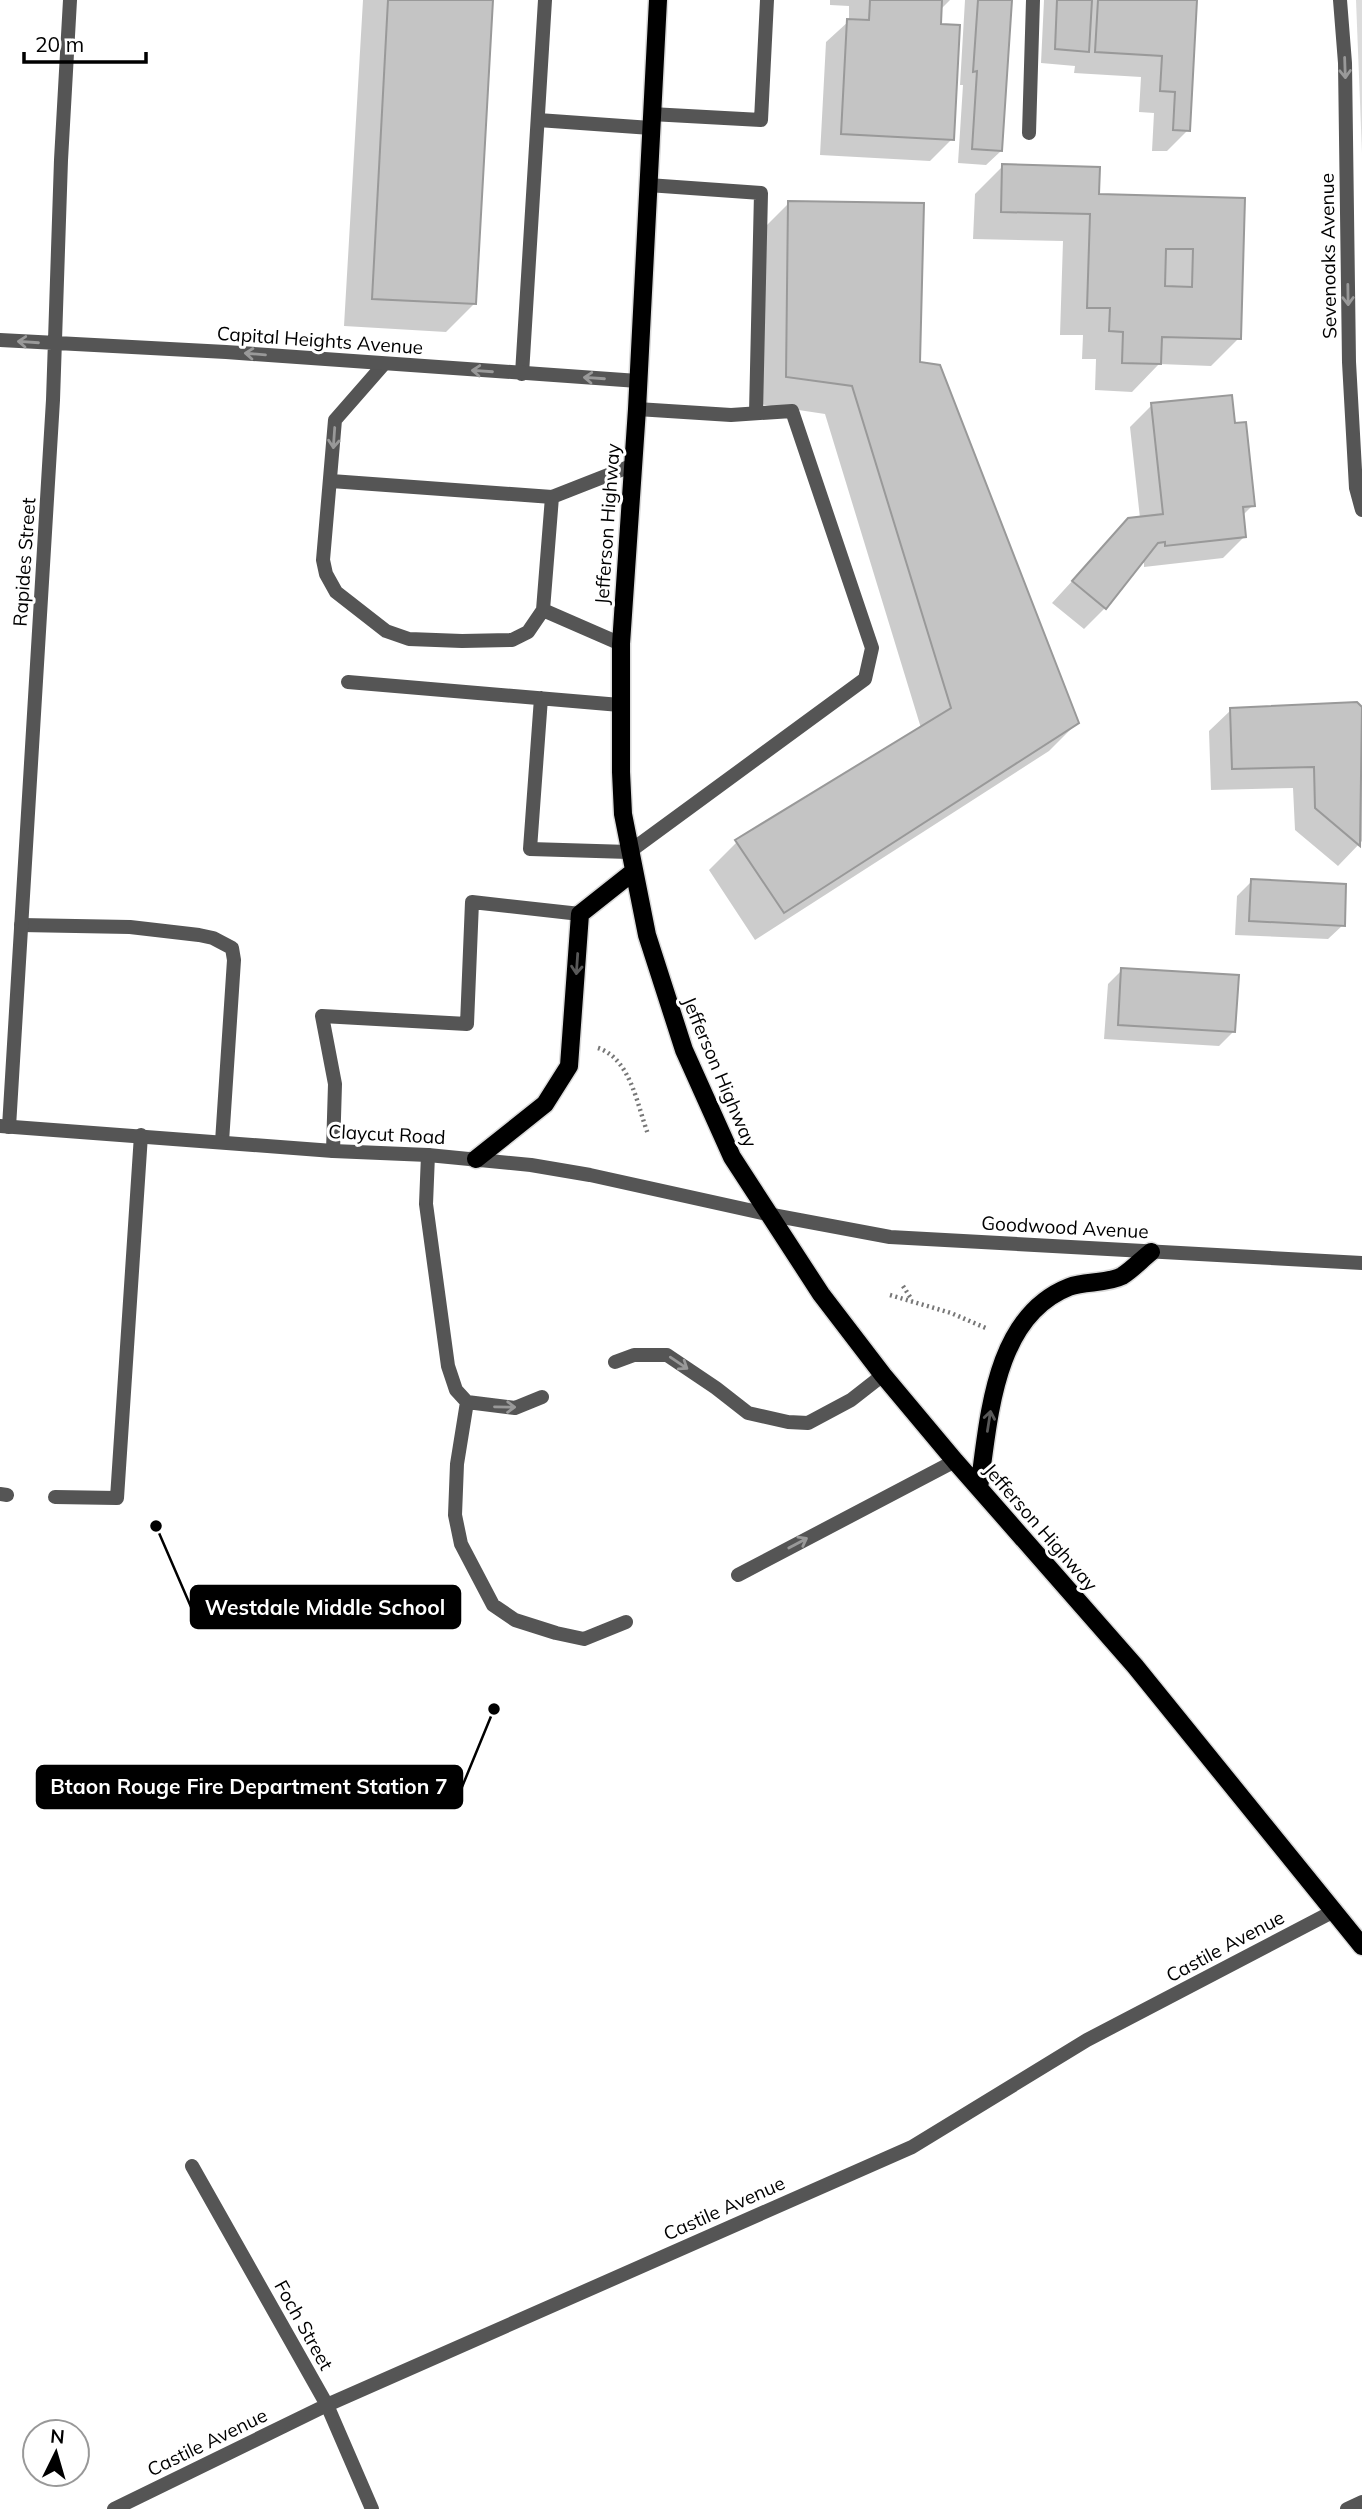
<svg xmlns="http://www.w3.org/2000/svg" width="1362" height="2509" font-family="Mulish,sans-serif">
<rect width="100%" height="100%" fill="#fff"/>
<path fill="#dcdcdc" d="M1356,0H1362V153Z"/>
<path fill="#0003" d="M363,0H491L474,304L446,332L344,326Z
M830,0H950L940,10L939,26L952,139L930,161L820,155L826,42L849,21V6L830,5Z
M965,0H1010L1001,151L986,165L958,163L963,85H960Z
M1044,0H1195L1188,130L1167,151H1152L1154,113L1139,112L1141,77L1074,73L1075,66L1041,63Z
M1003,166L1097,196L1243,200L1239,338L1211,366L1159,364L1132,392L1095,390L1096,359H1082L1083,335H1060L1063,241L973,239L975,194Z
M789,203L918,364L1077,723L1049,751L755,940L709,870L737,842L921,728L825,414L759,404L761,231Z
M1152,405L1233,425L1253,505L1242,516L1244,537L1223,558L1144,567V563H1140L1105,608L1084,629L1052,603L1129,519L1140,518L1130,427Z
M1356,704L1362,709V841L1338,866L1295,830L1293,788L1211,790L1209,731L1231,710Z
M1252,881L1343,925L1328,939L1235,935L1237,896Z
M1122,970L1234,1031L1219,1046L1104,1039L1108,984Z"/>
<path fill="#c4c4c4" stroke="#999" stroke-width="2" fill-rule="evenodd" d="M388,0H493L476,304L372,299Z
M870,0H942L941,24L960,25L954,140L841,134L847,19L869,20Z
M978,0H1012L1002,151L972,149L977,71L973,72Z
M1057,0H1092L1089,52L1055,49Z
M1098,0H1197L1190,131L1173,130L1175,92L1160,91L1162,56L1095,52Z
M1002,164L1100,167L1099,194L1245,198L1241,339L1162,337L1161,364L1122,363L1123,332L1109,331L1110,308H1087L1090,214L1001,212ZM1166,249H1193L1192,287L1165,286Z
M788,201L924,203L920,362L940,365L1079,723L784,913L735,840L951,708L852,386L786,377Z
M1232,395L1235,423L1246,422L1255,506L1243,507L1246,537L1165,546V542L1158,543L1106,609L1072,581L1128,518L1163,514L1151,403Z
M1357,702L1362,707L1360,846L1315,808L1314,767L1232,769L1230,708Z
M1251,879L1346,884L1345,926L1249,921Z
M1121,968L1239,975L1235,1032L1118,1025Z"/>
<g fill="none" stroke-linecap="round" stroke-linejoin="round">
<g stroke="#dbdbdb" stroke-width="21">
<path id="primary" d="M658,0L637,409L621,644V772L623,814L647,935L684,1050L732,1157L821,1294L883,1375L955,1461L1135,1666L1362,1946
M476,1159L545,1104L569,1066L580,914L633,872
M979,1488C989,1420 993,1317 1069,1287C1085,1281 1106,1284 1122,1276C1132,1270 1142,1259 1151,1252"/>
</g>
<path stroke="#777" stroke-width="4.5" stroke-dasharray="2 3.5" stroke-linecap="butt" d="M598,1048C631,1059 637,1105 648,1134
M903,1286L912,1300
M890,1295L951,1313L988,1329"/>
<path stroke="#555" stroke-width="14" d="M651,114L761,120L767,0
M538,120L651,128
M1029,133L1033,0
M648,185L761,193L756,413
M384,364L335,420L323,560L326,574L336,592L386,631L409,639L462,641L512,640L528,632L543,610
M522,374L545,0
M331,481L552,497
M621,644L543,610L552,497L631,466
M348,682L620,705
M541,698L530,849L629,852L865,679L872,648L792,411L731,415L637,409
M21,925L130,927L199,935L213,938L232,948L234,960L222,1142
M333,1151L335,1084L322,1016L467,1024L472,902L580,914
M428,1155L426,1204L448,1366L456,1390L467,1402L515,1408L542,1397
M615,1362L634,1355H667L716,1388L748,1413L788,1422L808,1423L851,1400L883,1375
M467,1402L457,1464L455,1515L461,1544L493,1605L515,1620L556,1633L584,1639L626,1622
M0,1494L7,1495
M55,1497L117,1498L141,1135
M738,1575L955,1461"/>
<path stroke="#555" stroke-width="14" d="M1340,0L1345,63L1349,362L1356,488L1362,510
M0,340L226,352L638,381
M9,1127L53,400L61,160L70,0
M192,2166L327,2405L372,2509
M114,2509L327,2405L912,2147L1087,2040L1334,1911
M1347,2509L1362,2502"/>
<path stroke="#555" stroke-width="14" d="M0,1126L333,1151L428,1155L531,1165L590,1175L767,1214L890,1237L1362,1263"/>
<use href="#primary" stroke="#000" stroke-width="18"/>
</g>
<defs><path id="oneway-shaft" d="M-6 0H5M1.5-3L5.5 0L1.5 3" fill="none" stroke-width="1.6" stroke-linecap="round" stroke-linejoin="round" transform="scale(1.75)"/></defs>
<g stroke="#999">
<use href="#oneway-shaft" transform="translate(1345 68) rotate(88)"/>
<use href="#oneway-shaft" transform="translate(1348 295) rotate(89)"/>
<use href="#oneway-shaft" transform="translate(28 342) rotate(-176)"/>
<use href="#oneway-shaft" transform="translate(255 354) rotate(-175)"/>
<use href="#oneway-shaft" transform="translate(482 371) rotate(-176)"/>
<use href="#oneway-shaft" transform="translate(594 378) rotate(-176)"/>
<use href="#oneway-shaft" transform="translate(334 438) rotate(94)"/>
<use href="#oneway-shaft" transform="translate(679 1363) rotate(34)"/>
<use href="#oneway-shaft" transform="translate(505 1407) rotate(1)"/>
<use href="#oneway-shaft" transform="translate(798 1543) rotate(-28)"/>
</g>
<g stroke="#595959">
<use href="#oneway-shaft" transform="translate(577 964) rotate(94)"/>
<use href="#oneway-shaft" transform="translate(989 1421) rotate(-81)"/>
</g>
<g text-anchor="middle" stroke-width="6" stroke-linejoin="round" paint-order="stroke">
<g font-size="19" fill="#000" stroke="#fff">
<text transform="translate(1328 256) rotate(-91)" y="7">Sevenoaks Avenue</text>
<text transform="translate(320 340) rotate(4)" y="7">Capital Heights Avenue</text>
<text transform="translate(607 524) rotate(-86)" y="7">Jefferson Highway</text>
<text transform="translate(24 562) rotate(-86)" y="7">Rapides Street</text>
<text transform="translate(720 1072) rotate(67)" y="7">Jefferson Highway</text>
<text transform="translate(387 1134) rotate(3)" y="7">Claycut Road</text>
<text transform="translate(1065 1227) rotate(3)" y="7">Goodwood Avenue</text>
<text transform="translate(1041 1527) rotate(49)" y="7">Jefferson Highway</text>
<text transform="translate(1225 1946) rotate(-28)" y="7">Castile Avenue</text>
<text transform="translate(724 2208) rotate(-24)" y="7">Castile Avenue</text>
<text transform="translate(304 2325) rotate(61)" y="7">Foch Street</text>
<text transform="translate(207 2442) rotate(-26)" y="7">Castile Avenue</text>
</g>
</g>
<path fill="none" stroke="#000" stroke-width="2.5" d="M156 1526L191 1607M494 1709L462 1787"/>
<g fill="#000" stroke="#fff" stroke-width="2.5">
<circle cx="156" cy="1526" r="7"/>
<circle cx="494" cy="1709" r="7"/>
</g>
<g fill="#000" stroke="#000" stroke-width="2.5">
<rect x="191" y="1586" width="269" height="42" rx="7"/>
<rect x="37" y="1766" width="425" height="42" rx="7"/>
</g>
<g font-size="21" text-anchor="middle" font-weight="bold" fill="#fff">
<text x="325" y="1615">Westdale Middle School</text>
<text x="249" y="1794">Btaon Rouge Fire Department Station 7</text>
</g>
<g transform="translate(56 2453) rotate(5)"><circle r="33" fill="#ffffff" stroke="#999999" stroke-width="2"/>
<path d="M0-5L12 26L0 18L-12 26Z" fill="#000000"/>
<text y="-10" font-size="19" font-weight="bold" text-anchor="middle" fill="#000000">N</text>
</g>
<path d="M24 52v10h122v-10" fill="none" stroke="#000000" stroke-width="3.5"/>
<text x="35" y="52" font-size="21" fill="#000000" stroke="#ffffff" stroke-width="5" paint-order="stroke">20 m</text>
</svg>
